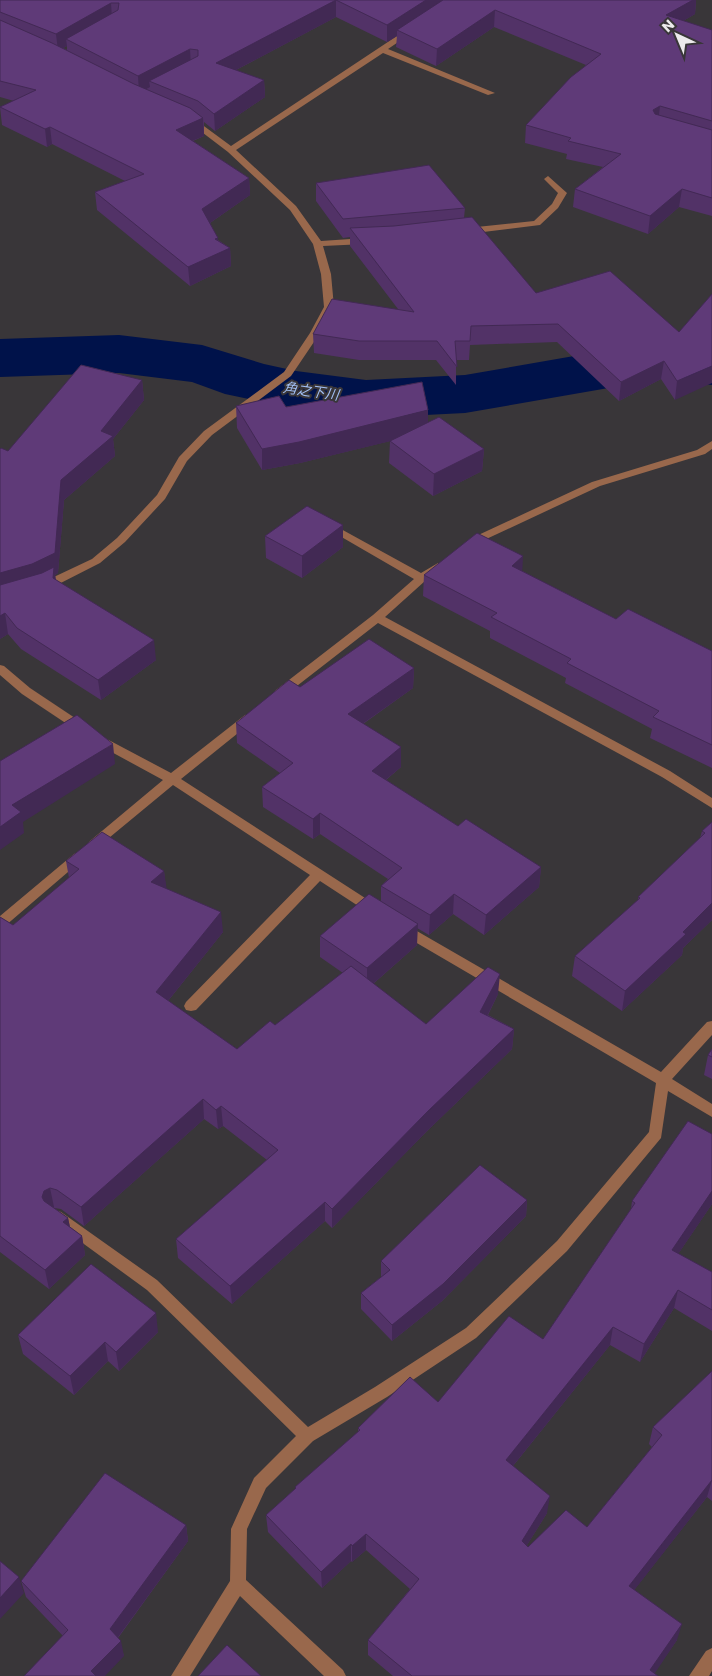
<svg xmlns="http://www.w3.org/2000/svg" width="712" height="1676" font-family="Poppins,'Noto Sans JP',sans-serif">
<rect width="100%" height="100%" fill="#393639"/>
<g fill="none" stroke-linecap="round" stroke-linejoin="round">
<path fill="#00124a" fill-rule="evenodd" d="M119,335L202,345L264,364L296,371L366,380L465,375L666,340L712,347V385L666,378L465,413L366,418L296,409L225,394L192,382L119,373L0,377V339Z"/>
<path fill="#99684c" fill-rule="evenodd" d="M406,30L413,32L388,49L495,93L488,95L383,53L236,150L296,206L321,241L365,238L370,241L365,244L323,246L331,274L334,307L320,333L291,376L212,435L187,461L165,499L125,542L100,563L47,590H39L37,587L39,584L92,559L117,538L157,495L179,457L204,431L284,372L310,333L324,307L321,274L313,244L290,210L228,152L186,120L193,118L231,146Z
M548,176L567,193L558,208L540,225L467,234L462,231L467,228L534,221L552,204L558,193L544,179Z
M712,441V449L705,454L600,486L482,541L473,547H465L464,545L474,537L592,482L697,450Z
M330,523L421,573L438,563L443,567L425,581L385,617L670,771L712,798V808L662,777L378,623L284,696H276L274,693L276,690L373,615L414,579L326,528L325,526L326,524Z
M0,665L4,666L30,688L87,726L89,729L87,732H79L22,694L0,675Z
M249,714L253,715L255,718L253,721L181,779L379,907L380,910L379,913H369L320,881L196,1010L191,1011L186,1010L184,1006L186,1002L310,875L173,785L98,847H90L88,844L90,841L163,780L95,743L93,740L99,736L103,737L171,773L245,715Z
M78,852L82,854L84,857L82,860L5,926L0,928V916L74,854Z
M403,923L661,1072L707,1022L712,1021V1035L672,1079L712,1104V1117L668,1091L661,1138L567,1251L476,1338L387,1397L313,1441L266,1488L247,1529L246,1580L343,1670L346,1676H324L240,1596L190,1676H171L230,1581L231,1529L254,1478L296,1436L147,1290L51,1220L49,1216L51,1212L56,1210L61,1212L157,1280L308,1427L375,1387L466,1328L557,1241L649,1132L656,1083L398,932L396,928L398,924Z
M712,1648V1671L709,1676H689L706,1651Z"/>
</g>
<path fill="#523267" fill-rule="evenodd" d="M0,0H696L695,14L683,21L712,30V216L679,207L648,234L573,207L575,189L603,167L566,159L567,154L525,143L526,125L586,65L494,27L436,66L396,47L397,36L387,42L336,17L236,70L264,80L265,97L215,131L204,122V136L193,141L249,178L250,195L210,223L218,240L230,248L231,266L190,286L97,210L95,192L125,181L52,144L47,147L2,125L0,107L14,101L0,97ZM67,46V50L63,48Z
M316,183L465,208L464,218L536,293L679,332L712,294L675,400L661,379L619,401L557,342L470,345L469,360H456V385L436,360H359L314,353L313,334L398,309L350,246V237L343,238L316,201Z
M142,380L144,400L113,439L115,456L64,500L58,573L55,575L56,580L156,660L101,700L21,649L8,634L0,639L8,451Z
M236,406L286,407L428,423L484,449L482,471L433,496L389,463L390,441L300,463L262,470L237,428Z
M343,525V547L302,578L266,558L265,536Z
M522,571L616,619L712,651V768L650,738L652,729L565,683L566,678L490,638V631L423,596L424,575Z
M414,668L413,688L363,724L401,747V767L386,780L458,826L541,867L539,887L484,935L453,914L429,935L417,928V945L373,984L426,1024L498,994L488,1015L514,1029L512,1049L427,1131L332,1228L325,1221L232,1304L178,1258L176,1239L267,1160L223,1126L218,1129L204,1119L84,1226L61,1209L54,1208L68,1218L70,1227L82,1236L85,1255L49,1289L0,1252V917L13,925L69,878L66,861L164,871L166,889L223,932L168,1001L237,1049L275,1025L343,973L320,957V936L381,901V886L388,879L320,834L313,839L263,807L262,787L280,773L237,743L236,723L300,687Z
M712,822V920L683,948L682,955L622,1011L572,976L575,956L638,900V897L700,838L702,831Z
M712,1049V1079L704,1075L708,1055Z
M527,1200L526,1216L442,1301L392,1341L361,1309V1293L381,1277V1261Z
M632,1201L712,1204L678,1254L712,1272V1331L674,1308L640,1362L610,1345L513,1466L547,1513L527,1545L528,1547L587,1527L652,1447L649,1444L653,1427L712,1371V1501L707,1497L634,1590L677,1640L654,1673L658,1676H393L368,1655V1640L410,1589L366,1550L352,1562L351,1561L322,1588L268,1532L266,1515L295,1489V1487L358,1432V1428L438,1402L543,1339L631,1209Z
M158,1332L119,1371L108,1361L74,1395L23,1354L18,1335Z
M186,1525L188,1541L118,1638L124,1656L63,1636L26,1597L21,1581Z"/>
<path fill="#422954" d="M336,0V17L217,80L216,63Z
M426,0H452L397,30V36L387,42V25Z
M693,0H696L695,14L664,32L666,15Z
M111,3L112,19L66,39L67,46L58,51L56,34Z
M495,10L494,27L436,66L437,49Z
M190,49L191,66L149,81L150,87L139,93L138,76Z
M264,80L265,97L215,131L214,114Z
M660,106L658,123L653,110Z
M203,118L204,136L177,147L176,130Z
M50,127L52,144L47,147L45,129Z
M249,178L250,195L204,227L202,209Z
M682,189L679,207L648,234L650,216Z
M218,238V253L230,248L231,266L190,286L188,267L215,239Z
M664,361L661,379L619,401L621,382Z
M712,366V383L675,400L677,381Z
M142,380L144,400L113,439L115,456L64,500L58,573L55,575L57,588L0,595V573L61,480Z
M428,410V432L300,463L262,470V449Z
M484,449L482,471L433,496L434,474Z
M343,525V547L302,578V556Z
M523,556L522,577L512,566Z
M5,613L8,634L0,639V616Z
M154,640L156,660L101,700L98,680Z
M414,668L413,688L348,734V714Z
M113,744L115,764L23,822L24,833L0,850V827L12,805Z
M401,747V767L372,791V771Z
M320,813V834L313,839V819Z
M541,867L539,887L484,935L486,915Z
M164,871L167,891L151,882Z
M454,894L453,914L429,935L430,915Z
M712,903V920L683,948L682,955L622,1011L625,991Z
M221,912L223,932L159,1012L156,992Z
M418,924L417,945L367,989V968Z
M500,974L498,994L479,1032L480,1012Z
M514,1029L512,1049L427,1131L332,1228V1209L428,1111Z
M203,1099L204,1119L84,1226L81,1207Z
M221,1106L223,1126L218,1129L216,1110Z
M50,1188L54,1207L48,1210L42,1197L44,1191Z
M712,1191V1204L668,1269L672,1250Z
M527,1200L526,1216L442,1301L392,1341V1325Z
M325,1202V1221L232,1304L230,1286Z
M68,1218L72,1237L63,1222Z
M82,1236L85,1255L49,1289L45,1270Z
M678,1290L674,1308L640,1362L644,1344Z
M156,1313L158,1332L119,1371L116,1352Z
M613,1327L610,1345L504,1477L506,1460Z
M105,1342L108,1361L74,1395L70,1376Z
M712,1480L707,1497L625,1602L629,1586Z
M550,1496L547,1513L519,1558L522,1541Z
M186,1525L188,1541L113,1644L110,1629Z
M366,1534V1550L352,1562V1546Z
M351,1544V1561L322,1588L321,1572Z
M19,1577L24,1593L0,1619V1598Z
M682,1624L677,1640L653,1676L650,1670Z
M121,1641L124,1656L105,1676H93L91,1671Z"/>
<path fill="#5f3a78" stroke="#422954" d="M0,0H426L387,25L336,0L216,63L264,80L214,114L198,101L149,81L198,56V50L190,49L138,76L66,39L118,10L119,3H111L56,34L0,12Z
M443,0H693L666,15L712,30V121L660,106L653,110L655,114L712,130V198L682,189L650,216L575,189L621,154L568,141L571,138L526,125L571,77L601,54L495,10L437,49L397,30Z
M0,20L52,43L134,84L190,108L203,118L176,130L249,178L202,209L218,238L215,239L230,248L188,267L95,192L144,174L50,127L45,129L0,107L36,90L0,81Z
M429,165L465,208L343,219L316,183Z
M472,217L536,293L610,271L679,332L712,294V366L677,381L664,361L621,382L558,324L471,326L470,341H455L457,367L437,341H359L313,334L332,299L414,312L350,228L394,226Z
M81,365L142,380L101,431L113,436L61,480L55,553L32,564L0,573V449L1,448L8,451Z
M422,382L428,410L299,442L262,449L236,406L279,396L286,407Z
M439,417L484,449L434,474L390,441Z
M307,506L343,525L302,556L265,536Z
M477,533L523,556L512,566L616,619L628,609L712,651V745L653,717L659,711L567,663L571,659L491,617L497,613L424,575Z
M54,567L53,578L154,640L98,680L17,628L5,613L0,616V585L42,573Z
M369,639L414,668L348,714L401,747L372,771L458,826L466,819L541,867L486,915L454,894L430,915L381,886L402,868L320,813L313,819L262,787L293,763L236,723L289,680L300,687Z
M77,715L113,744L12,805L21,812L0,827V761Z
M712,822V903L683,932L686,934L625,991L575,956L640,898L638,897L705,833L702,831Z
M102,832L164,871L151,882L221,912L156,992L237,1049L270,1021L275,1025L351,966L426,1024L488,967L500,974L480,1012L514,1029L428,1111L332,1209L325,1202L230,1286L176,1239L278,1150L221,1106L216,1110L203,1099L81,1207L57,1190L50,1188L44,1191L42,1197L44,1201L68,1218L63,1222L82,1236L45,1270L0,1236V917L13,925L79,869L66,861Z
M369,894L418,924L367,968L320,936Z
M712,1049V1057L708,1055Z
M688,1121L712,1134V1191L672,1250L712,1272V1310L678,1290L644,1344L613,1327L506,1460L550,1496L522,1541L528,1547L566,1510L587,1527L662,1435L653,1427L712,1371V1480L629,1586L682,1624L650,1670L658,1676H412L368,1640L419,1579L366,1534L352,1546L351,1544L321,1572L266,1515L296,1488L295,1487L360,1430L358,1428L410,1377L438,1402L509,1316L543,1339L635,1203L632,1201Z
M480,1165L527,1200L443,1284L392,1325L361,1293L390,1270L381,1261Z
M91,1264L156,1313L116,1352L105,1342L70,1376L18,1335Z
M105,1473L186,1525L110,1629L121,1641L91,1671L96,1676H24L68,1630L21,1581Z
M0,1561L19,1577L0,1598Z
M227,1645L261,1676H198Z"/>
<g text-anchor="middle" stroke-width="4" stroke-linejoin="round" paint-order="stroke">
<g font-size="14" font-style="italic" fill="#a2bff4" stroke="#393639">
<text transform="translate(311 391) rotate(8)" y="5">角之下川</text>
</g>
</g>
<g transform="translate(677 35) rotate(316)" stroke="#393639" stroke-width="4" paint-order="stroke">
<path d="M0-4L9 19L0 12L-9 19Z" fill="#eceaec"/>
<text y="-8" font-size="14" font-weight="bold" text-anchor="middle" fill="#eceaec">N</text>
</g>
</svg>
